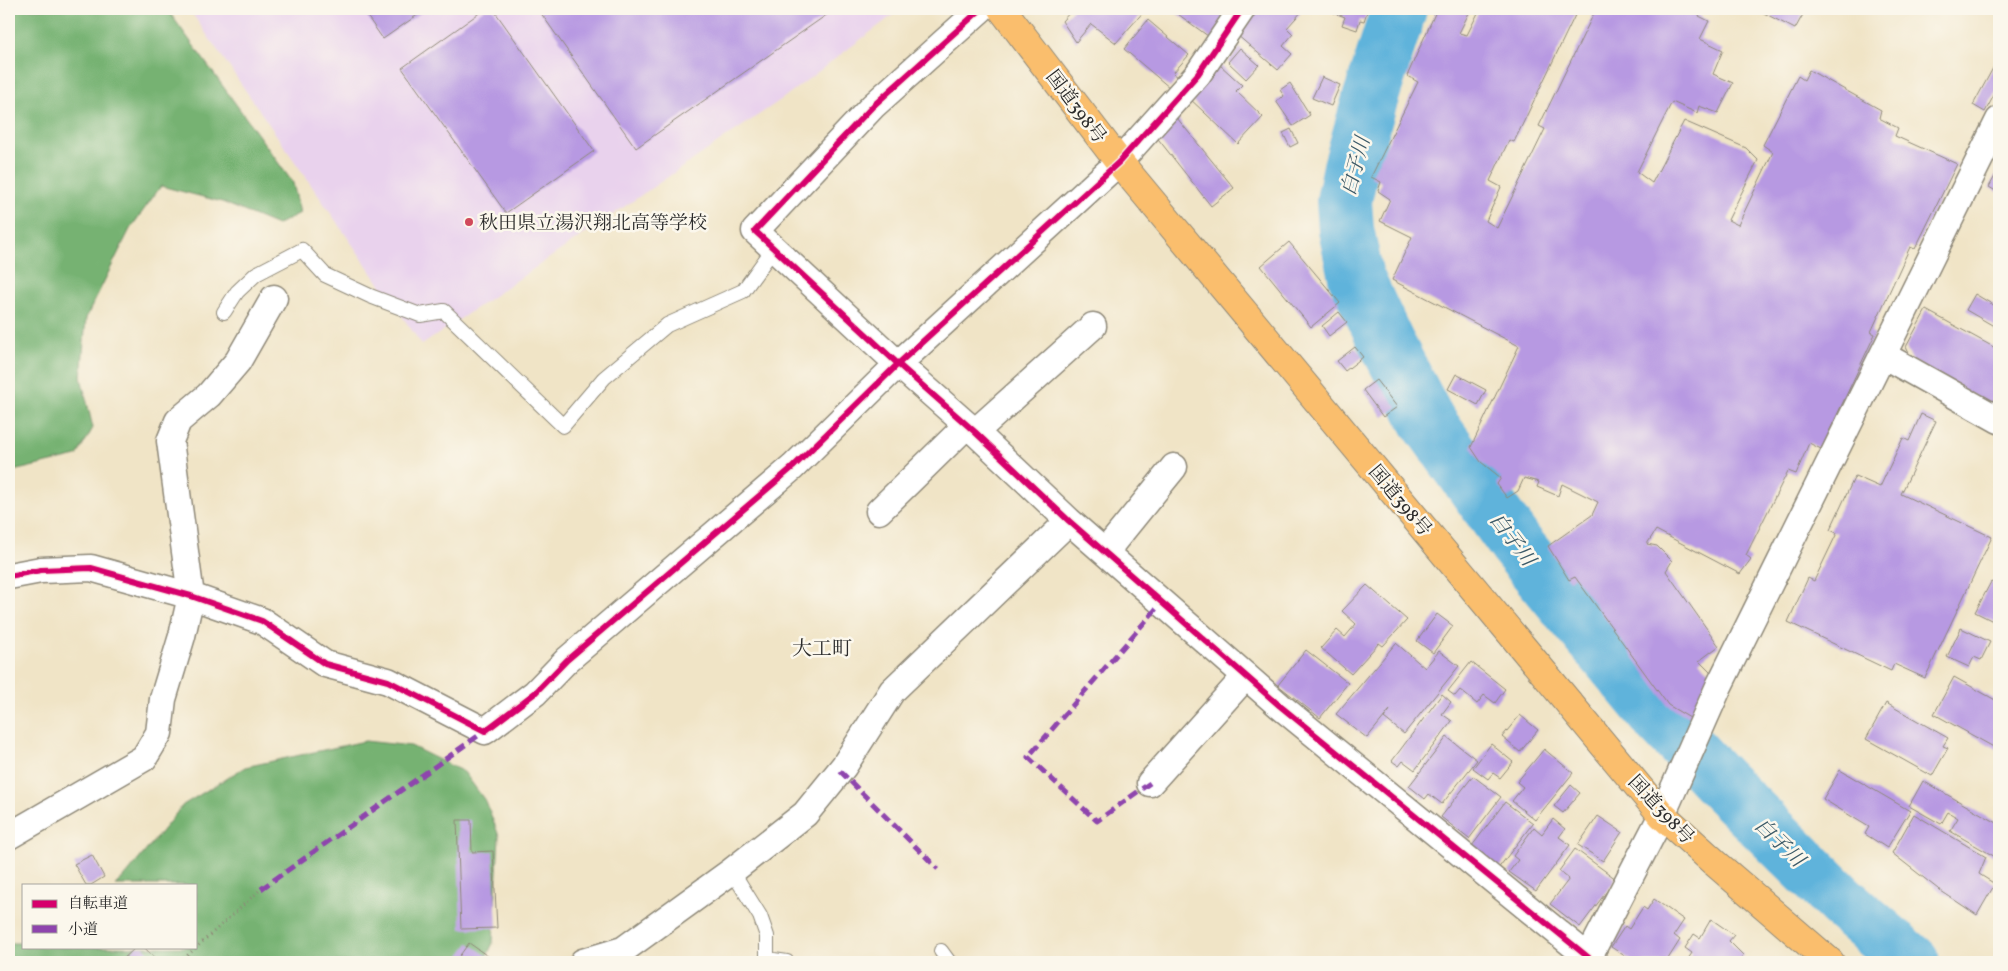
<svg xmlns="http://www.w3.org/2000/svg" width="2008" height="971" font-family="Vollkorn,'Noto Serif JP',serif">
<rect width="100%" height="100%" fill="#fbf7ec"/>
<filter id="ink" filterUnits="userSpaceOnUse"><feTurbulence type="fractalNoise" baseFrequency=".02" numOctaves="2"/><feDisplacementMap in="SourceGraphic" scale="10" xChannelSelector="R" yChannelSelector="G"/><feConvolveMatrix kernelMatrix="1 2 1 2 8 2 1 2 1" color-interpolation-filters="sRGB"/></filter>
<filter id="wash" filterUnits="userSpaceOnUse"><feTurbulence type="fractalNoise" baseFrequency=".0096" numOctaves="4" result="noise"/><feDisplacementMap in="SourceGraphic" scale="20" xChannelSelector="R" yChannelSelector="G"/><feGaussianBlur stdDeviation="1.12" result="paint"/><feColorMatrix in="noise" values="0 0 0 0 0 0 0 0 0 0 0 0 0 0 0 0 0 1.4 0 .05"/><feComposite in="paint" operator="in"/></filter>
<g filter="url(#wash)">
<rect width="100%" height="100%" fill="#f0e4c6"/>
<path fill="#e9d2ed" d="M189,9H901L782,99L422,345Z"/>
<path fill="#76b272" stroke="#506e4e" d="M9,9H167L293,183L300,213L277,225L222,202L161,186L130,229L86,318L81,377L93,428L77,456L9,472Z
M365,741L411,746L464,772L486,802L499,836L493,943L484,962H9V943H24V947H196V885H115L127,874L183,805L245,767Z"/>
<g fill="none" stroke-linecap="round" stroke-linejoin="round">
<path stroke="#5fb3db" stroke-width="56" d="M1399,9L1369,103L1351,167L1344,201L1346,229L1356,277L1386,342L1427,420L1518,547L1659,718L1721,783L1843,903L1912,962"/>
</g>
<g id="blocks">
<path fill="#b799e2" d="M362,9H426L383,39Z
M485,9H493L594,151L506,213L402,68Z
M538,9H835L636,148Z
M1073,9H1146L1116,43L1091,24L1076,42L1062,21Z
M1171,9H1235L1212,39Z
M1259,9H1304L1287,28L1293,34L1283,46L1292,54L1278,70L1237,35Z
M1336,9H1368L1364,21L1360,20L1357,30L1342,25L1345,17L1334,13Z
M1437,9H1471L1459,33L1467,35L1480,9H1578L1514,142L1509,140L1490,181L1501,187L1486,221L1497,228L1545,129L1539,126L1596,9H1702L1699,16L1709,21L1700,39L1723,50L1713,74L1733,83L1718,113L1699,106L1697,113L1672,102L1637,172L1652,183L1684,121L1746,148L1758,160L1728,220L1738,225L1773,152L1763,145L1798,76L1804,80L1809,70L1881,110L1879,118L1898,128L1895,136L1957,164L1915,249L1910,247L1871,332L1875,334L1821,449L1809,443L1796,474L1788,471L1746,555L1751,559L1740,574L1656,530L1647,544L1657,546L1672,561L1666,571L1719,646L1699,661L1711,673L1690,718L1668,705L1575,577L1569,580L1548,546L1592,515L1598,502L1562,484L1558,496L1537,487L1539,482L1524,478L1518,491L1507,498L1497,484L1501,478L1481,462L1471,447L1519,346L1392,280L1412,237L1380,221L1390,199L1378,191L1381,182L1371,177L1418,82L1407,76Z
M1756,9H1806L1795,29Z
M1148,20L1189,55L1173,73L1178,77L1170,88L1124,49Z
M1240,48L1259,65L1246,79L1228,62Z
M1999,57V86L1985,112L1973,105Z
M1219,64L1242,85L1236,91L1263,117L1238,144L1188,97Z
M1322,77L1340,85L1331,106L1312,98Z
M1290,83L1310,115L1293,126L1276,101L1284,96L1280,90Z
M1177,118L1234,188L1211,206L1155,135Z
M1291,129L1298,143L1290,147L1283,133Z
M1999,169V193L1989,187Z
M1289,242L1340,303L1311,327L1261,266Z
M1975,294L1997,307L1999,303V329L1966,310Z
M1926,310L1999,350V410L1913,362L1906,347Z
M1339,312L1347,322L1329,336L1322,326Z
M1355,347L1363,357L1345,371L1337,361Z
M1456,374L1486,390L1478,405L1448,389Z
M1376,380L1397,407L1383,417L1363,390Z
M1921,414L1936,421L1901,494L1992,537L1925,678L1894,664L1891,671L1788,622L1808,578L1814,581L1837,533L1830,530L1855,476L1880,487L1903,438L1909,441Z
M1991,582L1999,586V624L1975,612Z
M1367,585L1407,620L1383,646L1379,643L1351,674L1321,648L1337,630L1345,637L1356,624L1342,611Z
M1437,614L1453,626L1433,653L1417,641Z
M1961,628L1990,642L1981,660L1974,657L1969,667L1947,657Z
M1396,643L1425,668L1439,651L1459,666L1404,734L1384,718L1390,710L1367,738L1336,714Z
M1306,650L1348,683L1320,718L1278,685Z
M1471,662L1505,689L1495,703L1484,695L1477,704L1460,690L1455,696L1448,691Z
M1954,677L1999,702V750L1934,714Z
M1442,694L1451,702L1442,714L1452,721L1415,770L1403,761L1399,766L1392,761Z
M1886,703L1948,738L1943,746L1948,748L1932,776L1866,739Z
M1520,715L1538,730L1520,752L1502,737Z
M1447,737L1477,760L1442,804L1429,794L1425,799L1409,786Z
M1491,744L1513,762L1500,778L1493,773L1488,779L1473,768Z
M1544,749L1573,773L1535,820L1512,801L1523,787L1517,782Z
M1840,770L1910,811L1887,848L1865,834L1869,827L1823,799Z
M1473,776L1501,797L1469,839L1441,817Z
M1923,781L1999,824V859L1950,831L1958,818L1948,812L1941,824L1909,806Z
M1571,785L1580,793L1563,813L1554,806Z
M1505,802L1533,823L1497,870L1469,850Z
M1914,814L1986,857L1979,874L1995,884L1977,915L1938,889L1892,853Z
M1598,816L1622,832L1603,861L1578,845Z
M1553,819L1565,829L1559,837L1570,845L1536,891L1509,872L1518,860L1513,856L1534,827L1542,834Z
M457,820H471L472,852L493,851L497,928L461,929Z
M1575,849L1616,879L1580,927L1550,904L1569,879L1559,871Z
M92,855L104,877L91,885H86L74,864Z
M1654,899L1684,920L1674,935L1680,940L1666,962H1629L1631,960L1611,947L1625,926L1629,929L1643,907L1647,910Z
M1711,919L1734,935L1729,941L1743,955L1738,962H1686L1692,953L1685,948L1694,934L1700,938Z
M469,943L496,962H455Z
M136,947H144L158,962H120Z"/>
</g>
</g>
<g filter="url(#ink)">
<use href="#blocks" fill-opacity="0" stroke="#8e8878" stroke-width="1"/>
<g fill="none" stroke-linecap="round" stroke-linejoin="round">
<g stroke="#8e8878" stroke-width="16">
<path id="service" d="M224,312L237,292L256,274L302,250L325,275L370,296L420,315L444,311L563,426L604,378L667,325L743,291L774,248
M732,871L760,916L767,936V959L787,962
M941,951L949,962"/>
</g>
<g stroke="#8e8878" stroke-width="29">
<path id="minor" d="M981,9L873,106L755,231L898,364L975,432L1069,521L1280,706L1594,962
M1883,355L1999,420
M975,432L1093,326
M879,511L967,425
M1105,552L1174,467
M9,576L41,570L91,568L191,596L262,621L325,664L388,681L485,731L535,693L567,660L793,467L898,364L1119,162L1198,74L1242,9
M1150,783L1246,676
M9,836L144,758L159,733L163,699L182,636L191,596L170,441L178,421L209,395L238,361L274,298
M583,962L623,950L732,871L805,814L844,766L892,691L1069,521
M1586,962L1662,815L1719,686L1999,120"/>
</g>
<g stroke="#8e8878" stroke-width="30">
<path id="trunk" d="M1002,9L1119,162L1662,815L1714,862L1830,962"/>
</g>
<path stroke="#8e8878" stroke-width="3" stroke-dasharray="1 4" stroke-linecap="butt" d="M180,962L261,889"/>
<use href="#service" stroke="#fff" stroke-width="14"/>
<use href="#minor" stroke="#fff" stroke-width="26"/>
<use href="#trunk" stroke="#fabe6d" stroke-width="28"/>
<path stroke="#8e44ad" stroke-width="5" stroke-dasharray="10 5" stroke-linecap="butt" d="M840,771L938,869
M1150,783L1097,821L1028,757L1162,602
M261,889L485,731
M761,962L767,959"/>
<g stroke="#fbf7ec" stroke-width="9">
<path id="cycleway" d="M981,9L873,106L755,231L898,364L975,432L1069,521L1280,706L1594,962
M9,576L41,570L91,568L191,596L262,621L325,664L388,681L485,731L535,693L567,660L793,467L898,364L1119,162L1198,74L1242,9"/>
</g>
<use href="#cycleway" stroke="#d6006c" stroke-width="6"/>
</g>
</g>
<circle fill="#d1495b" stroke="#fbf7ec" stroke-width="2" cx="469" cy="222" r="5"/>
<g text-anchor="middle" stroke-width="5" stroke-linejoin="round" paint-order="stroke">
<g font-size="19" fill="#2b2b2b" stroke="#fbf7ec">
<text transform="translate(1077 106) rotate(53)" y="7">国道398号</text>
<text transform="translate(1401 500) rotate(50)" y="7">国道398号</text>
<text transform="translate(1662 809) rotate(47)" y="7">国道398号</text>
</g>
<g font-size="19" fill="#2b2b2b" stroke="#fbf7ec" text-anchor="start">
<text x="479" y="229">秋田県立湯沢翔北高等学校</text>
</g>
<g font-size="20" font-style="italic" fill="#3d5b69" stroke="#fbf7ec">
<text transform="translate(1355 166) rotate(-75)" y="7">白子川</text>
<text transform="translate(1513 539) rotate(53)" y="7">白子川</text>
<text transform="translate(1780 842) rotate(44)" y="7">白子川</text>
</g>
<g font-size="20" fill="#2b2b2b" stroke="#fbf7ec">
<text x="822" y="655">大工町</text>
</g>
</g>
<rect width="2008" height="971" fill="none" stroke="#fbf7ec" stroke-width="30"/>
<rect x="22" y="884" width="175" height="65" fill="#fbf7ec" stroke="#a8a59f"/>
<rect x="32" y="900" width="25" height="8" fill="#d6006c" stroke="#a8a59f"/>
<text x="68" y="908" font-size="15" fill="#2b2b2b">自転車道</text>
<rect x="32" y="925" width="25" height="8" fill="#8e44ad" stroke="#a8a59f"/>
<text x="68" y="934" font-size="15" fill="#2b2b2b">小道</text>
</svg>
